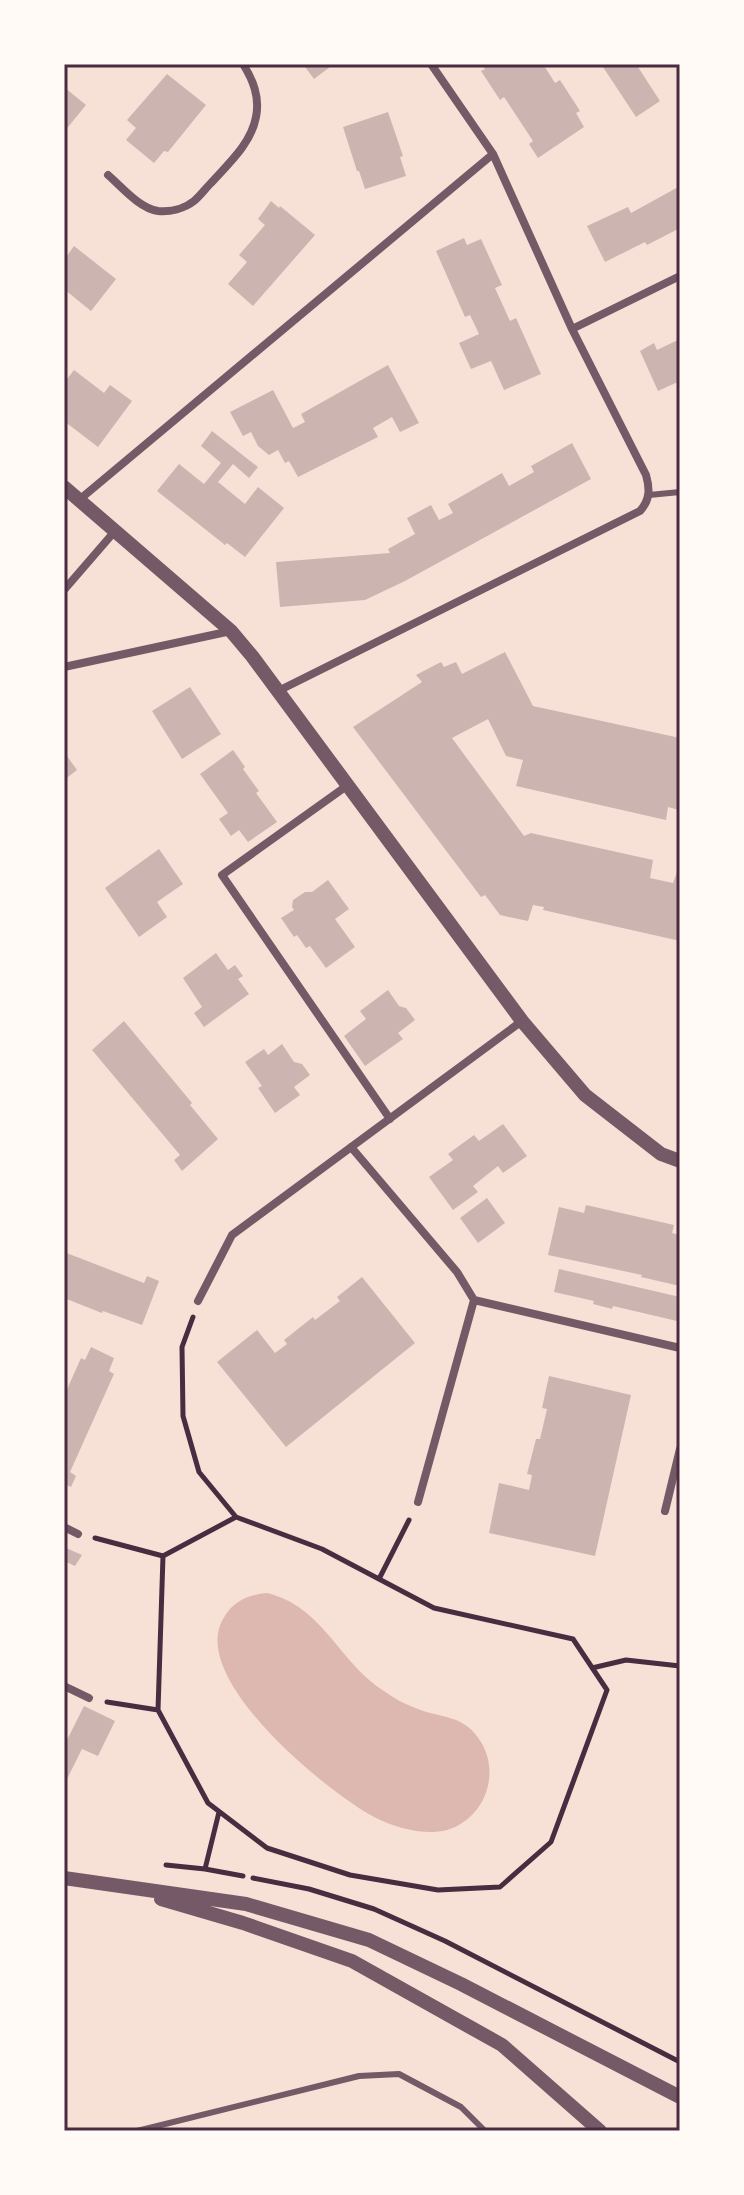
<svg xmlns="http://www.w3.org/2000/svg" width="744" height="2195" font-family="Quicksand,sans-serif">
<rect width="100%" height="100%" fill="#f7e1d7"/>
<path fill="#dcb8b0" d="M267,1593C322,1606 338,1660 381,1689C391,1696 402,1703 413,1707C439,1719 464,1713 481,1742C501,1775 484,1819 447,1830C425,1836 396,1828 376,1818C329,1794 188,1679 223,1619C233,1601 247,1595 267,1593Z"/>
<path fill="#ccb4b1" d="M303,64H334L314,79Z
M481,64H543L555,83L560,80L580,111L576,113L584,127L538,158L529,144L533,141L504,97L500,100L481,71L485,69Z
M601,64H636L660,101L636,117Z
M167,74L206,105L168,152L164,151L154,163L126,140L136,128L127,120Z
M64,87L86,105L64,132Z
M388,112L403,156L400,157L406,176L365,189L359,171H357L343,127Z
M680,186V228L647,245L645,242L605,262L587,226L628,207L631,213Z
M271,201L279,208L280,206L315,235L253,306L228,284L247,262L239,255L265,225L258,219Z
M464,238L467,245L481,239L502,285L495,288L510,321L516,318L541,374L504,390L491,361L471,369L459,343L479,334L470,315L465,317L436,251Z
M74,246L116,279L91,311L64,289V260Z
M680,339V381L658,391L640,351L654,343L657,350Z
M388,365L419,423L400,432L392,417L373,428L378,437L298,477L289,461L285,463L278,450L269,455L258,446L251,432L243,436L230,412L273,390L293,428L305,422L301,414Z
M74,370L104,393L110,385L132,401L98,447L64,421V383Z
M212,431L258,467L249,478L233,464L218,482L245,504L258,487L284,508L245,557L227,543L225,545L157,491L179,464L204,484L221,463L201,446Z
M572,443L591,479L405,581L365,600L280,607L276,562L390,553L388,549L415,534L407,518L431,505L439,520L453,513L448,504L502,473L509,486L534,472L531,466Z
M505,652L533,706L680,738V808L679,810L668,807L666,820L516,786L523,760L506,756L488,719L452,738L524,836L531,833L653,860L650,878L673,883L680,864V941L543,910L544,907L533,905L528,921L500,915L485,895L481,897L353,727L422,682L416,675L441,662L444,667L456,662L462,674Z
M190,687L221,734L182,759L152,711Z
M233,750L245,767L243,769L259,791L256,793L277,822L248,842L239,830L231,836L219,819L228,813L200,774Z
M64,752L77,770L64,780Z
M159,849L183,884L157,902L167,917L139,937L105,888Z
M328,880L349,909L335,919L355,947L326,968L310,946L306,948L297,935L294,937L281,918L294,910L292,907L293,900L305,892H312Z
M216,953L228,970L235,965L243,976L238,979L249,994L204,1027L194,1013L202,1007L183,978Z
M388,990L399,1006L406,1008L415,1020L398,1033L403,1039L365,1066L344,1036L366,1019L360,1011Z
M124,1021L192,1103L190,1105L218,1139L182,1171L174,1160L180,1155L92,1050Z
M282,1044L294,1062L302,1064L310,1075L294,1087L300,1095L275,1113L258,1088L262,1086L245,1062L264,1049L268,1055Z
M503,1124L527,1156L503,1173L498,1166L473,1186L478,1192L453,1210L429,1177L453,1160L448,1154L474,1135L479,1141Z
M487,1198L505,1223L478,1243L460,1218Z
M586,1205L674,1225L672,1233L680,1235V1286L641,1277L642,1275L548,1255L559,1207L584,1213Z
M64,1252L144,1283L147,1276L159,1281L142,1325L103,1311L102,1313L64,1298Z
M559,1269L680,1297L677,1321L613,1306L612,1309L593,1304L594,1301L554,1292Z
M362,1277L415,1343L286,1447L217,1362L257,1330L275,1353L287,1344L284,1340L313,1317L315,1320L340,1301L337,1297Z
M91,1347L114,1358L109,1371L114,1374L70,1472L76,1476L71,1487L64,1484V1396L81,1358L85,1360Z
M549,1376L631,1395L595,1556L489,1533L499,1483L529,1490L532,1475L527,1474L536,1439H540L547,1409L542,1408Z
M64,1547L82,1555L75,1566L64,1561Z
M84,1706L115,1721L98,1756L82,1749L66,1781L64,1780V1746Z"/>
<g fill="none" stroke-linecap="round" stroke-linejoin="round">
<path stroke="#4a2c40" stroke-width="5" d="M193,1317L182,1347L183,1416L199,1472L236,1517L322,1549L434,1608L573,1639L607,1690L551,1842L500,1887L438,1890L350,1875L267,1848L208,1803L158,1710L163,1556L236,1517
M95,1538L163,1556
M379,1579L409,1520
M592,1668L626,1660L680,1666
M107,1702L158,1710
M166,1865L205,1869L243,1876
M205,1869L219,1812
M253,1878L309,1889L374,1909L445,1941L680,2062"/>
<path stroke="#755966" stroke-width="6" d="M649,495L680,492
M137,2131L359,2076L399,2074L461,2107L485,2131"/>
<path stroke="#755966" stroke-width="8" d="M108,175C122,187 139,208 158,211C170,212 184,209 194,201C200,196 205,189 211,183C228,164 251,144 256,117C260,97 253,80 243,64
M572,329L680,276
M79,500L493,154
M64,590L115,531
M64,667L231,631
M278,691L640,511C650,500 650,489 646,475L572,329L493,154L431,64
M348,785L222,875L390,1119
M351,1147L457,1272L474,1300L680,1348
M198,1301L232,1235L522,1021
M418,1502L474,1300
M665,1511L680,1449
M64,1527L78,1534
M64,1686L89,1698"/>
<path stroke="#755966" stroke-width="14" d="M64,487L231,631L252,656L522,1021L585,1095L661,1154L680,1161
M64,1878L246,1904L369,1940L461,1984L680,2097
M161,1899L243,1923L352,1961L502,2045L600,2131"/>
</g>
<rect width="744" height="2195" fill="none" stroke="#fffaf5" stroke-width="132"/>
<rect x="66" y="66" width="612" height="2063" fill="none" stroke="#4a2c40" stroke-width="3"/>
</svg>
